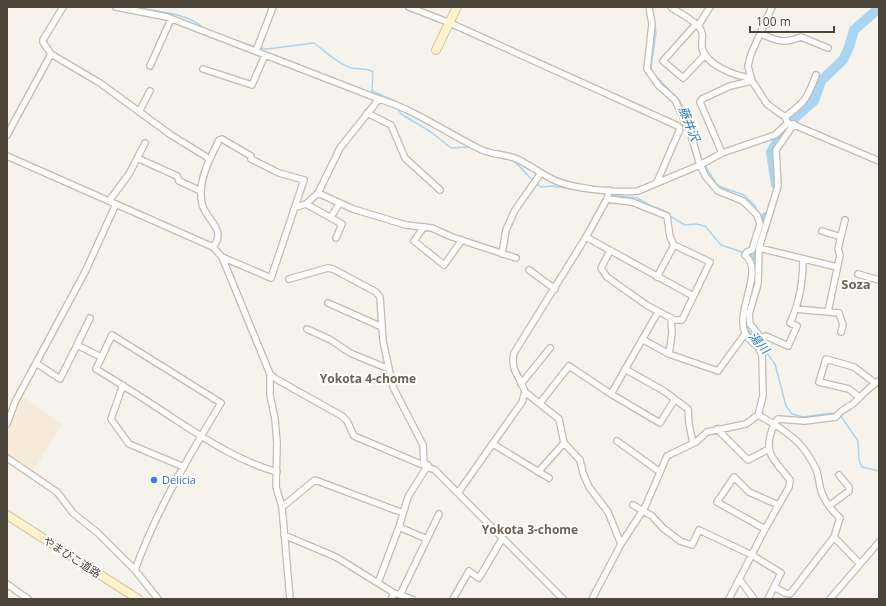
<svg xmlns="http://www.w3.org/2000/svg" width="886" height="606" font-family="'Open Sans','Noto Sans JP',sans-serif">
<rect width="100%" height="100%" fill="#f6f3ec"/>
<path fill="#f7ead8" d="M22,396L62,424L32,473L7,454V430Z"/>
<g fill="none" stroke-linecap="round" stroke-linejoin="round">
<path stroke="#a9d4f2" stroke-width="1.5" d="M134,7C158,12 186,12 205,29
M652,7L656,33L651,67L652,72
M223,36L256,47
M259,48L267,49L314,43C325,51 338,64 351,68C360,70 364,67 373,72L372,91L395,101L396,103
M655,75L680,101L693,130L699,153
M397,107L401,114L431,132L451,148L470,147
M700,157L715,182L721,187L744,195L755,206L764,224
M512,160C520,165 525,174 533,180
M536,183L541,187L552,186L606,194
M609,195L637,198L651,206L663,210L667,213
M670,216L685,225L696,224L705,226L721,245L745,253
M749,254L753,255L754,267
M750,298L754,284V271
M746,323L748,330L756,340
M760,344L775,364L786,406L792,414L803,417L833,413L836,414
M840,415L858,441L859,460L862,467L879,471"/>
<path stroke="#a9d4f2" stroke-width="10" d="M792,120L814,101L821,81L843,60L849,47L854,30L879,8
M776,185L771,152L785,129
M753,255L766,217"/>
<g stroke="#c2bbae" stroke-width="8">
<path id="street" d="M63,7L43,40V42L51,54L100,83L171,135L210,159
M116,7L167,17L379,99C418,111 446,133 482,150C493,155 506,154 517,159C530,165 541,174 554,180C573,189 617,193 638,191L700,165L722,153L775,135L788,123
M409,7L450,23L678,126L680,129L657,182
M649,7L652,24L647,69L659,86L675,100L690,132L700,165L706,177L718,191L743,201L757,215L760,224L752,250L747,252L745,255C765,271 735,310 745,333C748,339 753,343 758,347
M671,7C679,13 692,19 699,27C705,34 701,40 702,48C706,65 735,76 751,78
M772,7L751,54L748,66L752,81L767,104L785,117L788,123
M696,24L663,61L683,78L705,55
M698,26L710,7
M761,34C778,41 783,44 801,37L828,48
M256,51L273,7
M150,66L171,19
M203,69L252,85L265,55
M139,112L150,91
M367,113L391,125L405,158L440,190
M785,117C805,102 807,99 816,75
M792,124L879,161
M7,135L51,54
M722,153L700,102L702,99L730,86L752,81
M7,156L213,247L222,257L270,374L276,379L342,416L347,421L354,436L435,470L563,599
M137,158L177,176L179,181L201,191
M318,193L353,209L406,225L432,228L452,237L516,258
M607,199L632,202L667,216L670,237L674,245
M109,201L129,174L145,143
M306,204L342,224L336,238
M296,207L306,204L318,193L340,148L379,99
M331,217L339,204
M424,227L414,241L444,265L462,240
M822,231L841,237
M586,237L693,296
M213,247C226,231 210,222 204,209C201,204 201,198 201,193C201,174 211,157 219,140L222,139L251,156V159L279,173L304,180L271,278L222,257
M759,248L837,267
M610,251L601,268L607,277L648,306L675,320H682L710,262L674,245L657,277
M502,254L506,230L515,210L541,173
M529,270L555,289
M858,274L879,280
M289,279L328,268L333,269L376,292L380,297L383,341L393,387L423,445L424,464
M328,303L382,327
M796,309L839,313L843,325L841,332
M828,312L840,255L838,249L845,220
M90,318L77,345L101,357
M307,329L331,340L350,353L389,369
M758,338L766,336L788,346L797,326L790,323C800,302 803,282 803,259
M642,339L669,354L672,333L671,318
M669,354L718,371L745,334
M36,363L60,379L77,345
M625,369L664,391L688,409L689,424L693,443
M270,374V395L275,419L277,443L276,487L282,507L290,599
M521,384L550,348
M123,385L111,419L129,444L184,467
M525,392L559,419L564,443L580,460L583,473L589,487L608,512L621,544
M611,394L658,312
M859,397L849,389L819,382L826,359L854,367L875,383
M540,403L569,366L611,394L660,423L675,399
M758,415L774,424L778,419L805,421L836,417C841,409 849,408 855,402C863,394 869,387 879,381
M7,424L15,402L85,272L116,204
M717,429L748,460L769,449
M617,441L660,472
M493,444L549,478
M7,458L57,492L73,513L98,533L135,570L158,599
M538,472L564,443
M458,493L522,402L525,392C520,376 510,371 514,353L586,237L607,199L609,190
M633,505L652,516L663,528L680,541L692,545L699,530L752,555L781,573L768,599
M829,506L849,491V487L839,475
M282,507L315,480L403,513
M399,527L427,539
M765,529L717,502L734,477L749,492L778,505
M284,535L336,557L394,593L412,599
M834,537L860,564
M135,570C156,511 189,456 221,403L112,335L96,369C124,386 152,404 179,422C210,442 241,462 277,472
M740,580L754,599
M378,583L399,527L408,497L428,465
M7,584L28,599
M400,595L439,514
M391,599L394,593
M453,599L469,571L479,578L502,539
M592,599L621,544L645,507L667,456L696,442L707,432L746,424L758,415L763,396L762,355L758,347V334L750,324L749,314L758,284L759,248L778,186L776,150L794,124
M729,599L765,529L789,487L790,480C773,458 762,454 774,424C795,438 804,445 816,469C818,474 819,481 820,487C823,499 831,510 840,518L834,537L790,594L785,593L774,587
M830,599L879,542"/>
</g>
<g stroke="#d6c79b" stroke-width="10">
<path id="secondary" d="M436,50L457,7
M7,515L138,599"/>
</g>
<use href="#street" stroke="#fff" stroke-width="5.5"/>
<use href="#secondary" stroke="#fff3cd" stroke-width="8"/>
</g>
<circle fill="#3f7fe0" stroke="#fff" stroke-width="1.5" cx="154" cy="480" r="4"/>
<g text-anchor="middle" stroke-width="4" stroke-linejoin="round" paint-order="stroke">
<g font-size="11" fill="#366cbe" stroke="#fff" text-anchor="start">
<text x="162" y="484">Delicia</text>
</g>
<g font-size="11" fill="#4b4439" stroke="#fff">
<text transform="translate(72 557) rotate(33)" y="4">やまびこ道路</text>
</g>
<g font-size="12" font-style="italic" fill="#2e7ab2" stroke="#fff">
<text transform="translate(689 124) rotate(68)" y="4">藤井沢</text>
<text transform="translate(759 343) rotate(49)" y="4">湯川</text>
</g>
<g font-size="12" font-weight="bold" fill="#6e6250" stroke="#fff">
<text x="368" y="383">Yokota 4-chome</text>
<text x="530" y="534">Yokota 3-chome</text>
</g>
<g font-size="13" font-weight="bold" fill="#6e6250" stroke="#fff">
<text x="856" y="289">Soza</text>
</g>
</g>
<rect width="886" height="606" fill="none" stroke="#4b4439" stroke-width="16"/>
<path d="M750 26v6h84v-6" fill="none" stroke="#4b4439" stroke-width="2"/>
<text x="756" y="26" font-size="12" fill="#4b4439" stroke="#ffffff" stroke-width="3" paint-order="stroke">100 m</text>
</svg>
